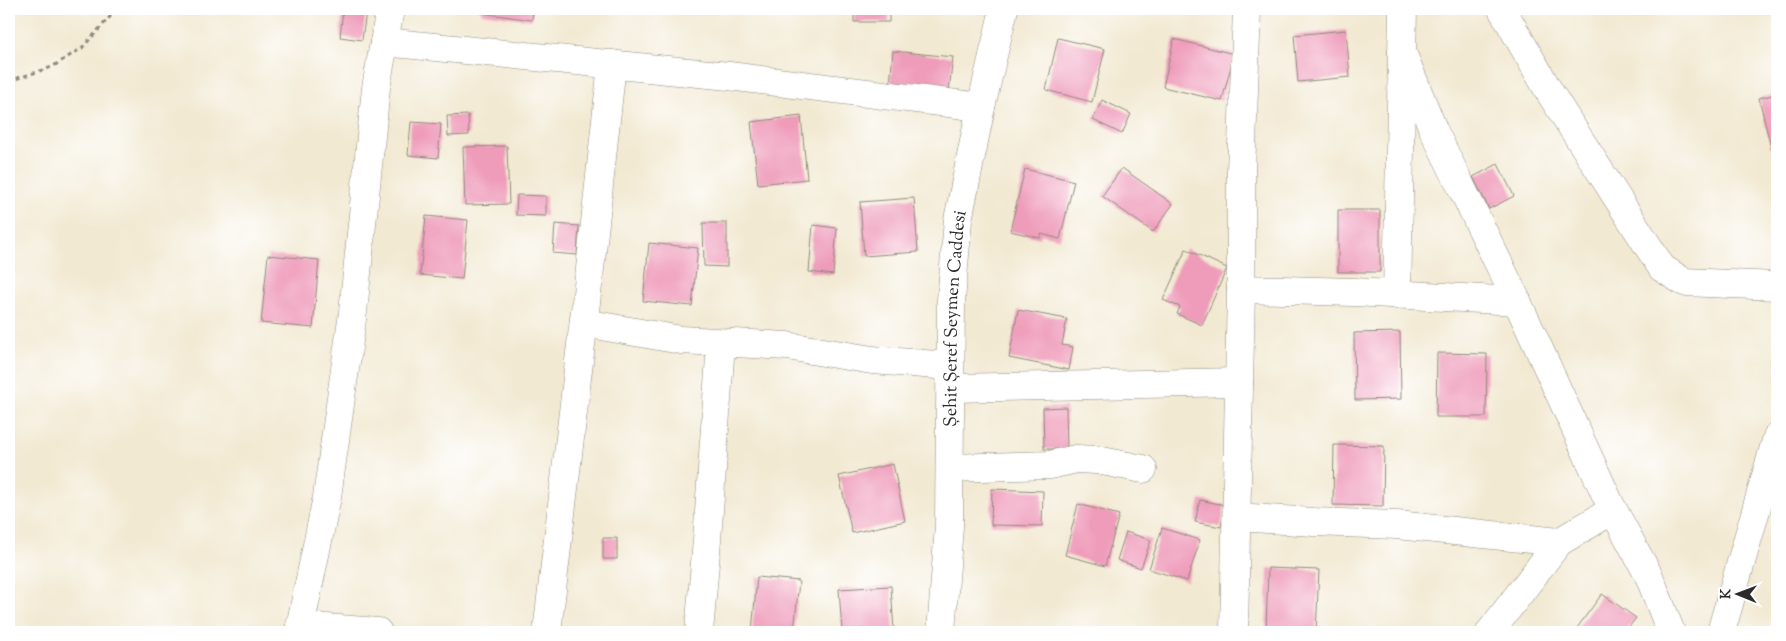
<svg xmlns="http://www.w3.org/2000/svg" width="1786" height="641" font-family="'Sorts Mill Goudy',serif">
<rect width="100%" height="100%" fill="#fff"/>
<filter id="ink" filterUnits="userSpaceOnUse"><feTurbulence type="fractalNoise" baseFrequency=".02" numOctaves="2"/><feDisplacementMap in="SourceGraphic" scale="10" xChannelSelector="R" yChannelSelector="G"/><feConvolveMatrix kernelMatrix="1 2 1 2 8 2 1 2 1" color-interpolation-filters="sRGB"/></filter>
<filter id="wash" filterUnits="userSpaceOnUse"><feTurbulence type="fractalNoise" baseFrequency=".0096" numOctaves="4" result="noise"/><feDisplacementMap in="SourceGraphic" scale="20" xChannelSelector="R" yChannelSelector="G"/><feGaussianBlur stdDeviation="1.12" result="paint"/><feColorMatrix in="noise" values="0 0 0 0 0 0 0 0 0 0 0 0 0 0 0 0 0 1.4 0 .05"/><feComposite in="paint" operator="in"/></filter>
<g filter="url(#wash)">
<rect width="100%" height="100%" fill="#f2e9d2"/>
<g id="blocks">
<path fill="#ef9bba" d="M343,9L366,12L362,40L340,37Z
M481,9H533L532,20L481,13Z
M854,9H889V22H854Z
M1346,30L1350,77L1298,82L1294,35Z
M1058,38L1105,49L1092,102L1046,90Z
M1174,39L1234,54L1222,101L1163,87Z
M893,51L953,57L949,91L890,85Z
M1777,94V147L1771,148L1759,98Z
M1102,100L1131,114L1122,134L1093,120Z
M468,115L469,135L448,136L447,116Z
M801,116L807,179L758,184L751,122Z
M411,122L441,124L438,158L408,155Z
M507,146L509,204L465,205L463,147Z
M1498,164L1514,196L1489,209L1473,177Z
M1122,168L1173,204L1153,232L1102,196Z
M1025,169L1074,181L1060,239L1041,234L1040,238L1010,231Z
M517,195L546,196V216L516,215Z
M914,198L918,252L864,256L860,202Z
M1338,210H1380V272H1338Z
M426,216L468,220L462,279L420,275Z
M703,223H727V267L704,266Z
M555,224L579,226L577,255L553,253Z
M813,225L837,228L833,275L809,272Z
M649,243L698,248L692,306L643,301Z
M1186,249L1227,268L1202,325L1177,314L1180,307L1163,300Z
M268,255L319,260L313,328L261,323Z
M1018,310L1067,319L1062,345L1073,347L1069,370L1009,358Z
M1400,332L1401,399L1355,400L1354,333Z
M1437,353L1487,354L1486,417H1436Z
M1066,407L1067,449H1044L1043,408Z
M1334,445L1384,446L1383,506L1333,505Z
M893,464L905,521L852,533L839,476Z
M992,489L1043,491L1042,526L991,525Z
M1200,500L1225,505L1221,527L1195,522Z
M1078,504L1119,515L1105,566L1065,555Z
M1162,528L1200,540L1187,581L1149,569Z
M1126,532L1151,540L1141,568L1117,560Z
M603,538H617V559H603Z
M1268,568L1319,570L1316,632L1266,630Z
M757,577L799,581L794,632H752Z
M891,586L894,632H842L839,589Z
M1602,594L1636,618L1625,632H1574Z
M1054,630V632H1039V631Z"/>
</g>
</g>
<g filter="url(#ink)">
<use href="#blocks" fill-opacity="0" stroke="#8e8a7e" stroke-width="1"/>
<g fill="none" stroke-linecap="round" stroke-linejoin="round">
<g stroke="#8e8a7e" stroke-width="29">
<g id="minor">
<path d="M1502,9L1550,93L1662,268L1684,282L1777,286"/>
<path d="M384,42L729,76L981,107"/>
<path d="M1402,52L1433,129L1517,301L1610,504L1649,576L1671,632"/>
<path d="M1241,289L1354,292L1517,301"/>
<path d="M1397,295L1403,9"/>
<path d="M584,323L681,340L787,346L872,360L950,366"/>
<path d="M951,388L1239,382"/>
<path d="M950,468L1050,465L1076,459L1097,460L1143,469"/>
<path d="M1237,517L1314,522L1397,525L1559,542L1613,510"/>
<path d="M300,626L378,632"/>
<path d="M299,632L327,497L353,312L376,88L390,9"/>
<path d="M547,632L591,260L612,64"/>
<path d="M699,632L707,540L721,343"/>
<path id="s1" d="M941,632L949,526L951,301L958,220L981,107L1004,9"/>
<path d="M1234,632L1241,289V172L1247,9"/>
<path d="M1490,632L1559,542"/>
<path d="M1721,632L1777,437"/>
</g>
</g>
<path stroke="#8e8a7e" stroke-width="3" stroke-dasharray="4 4" stroke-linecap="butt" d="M9,81L52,67L82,48L117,9"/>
<use href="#minor" stroke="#fff" stroke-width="28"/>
</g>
</g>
<g text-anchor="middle" stroke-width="4.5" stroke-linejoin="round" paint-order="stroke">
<g font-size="18" fill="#2b2b2b" stroke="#fff">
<text dy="6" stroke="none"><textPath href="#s1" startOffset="314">Şehit Şeref Seymen Caddesi</textPath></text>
</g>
</g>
<rect width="1786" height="641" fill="none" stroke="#fff" stroke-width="30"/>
<g transform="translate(1738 594) rotate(271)" stroke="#ffffff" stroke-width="4" paint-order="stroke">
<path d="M0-4L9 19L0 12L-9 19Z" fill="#2b2b2b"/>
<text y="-8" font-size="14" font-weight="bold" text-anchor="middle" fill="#2b2b2b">K</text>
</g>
</svg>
